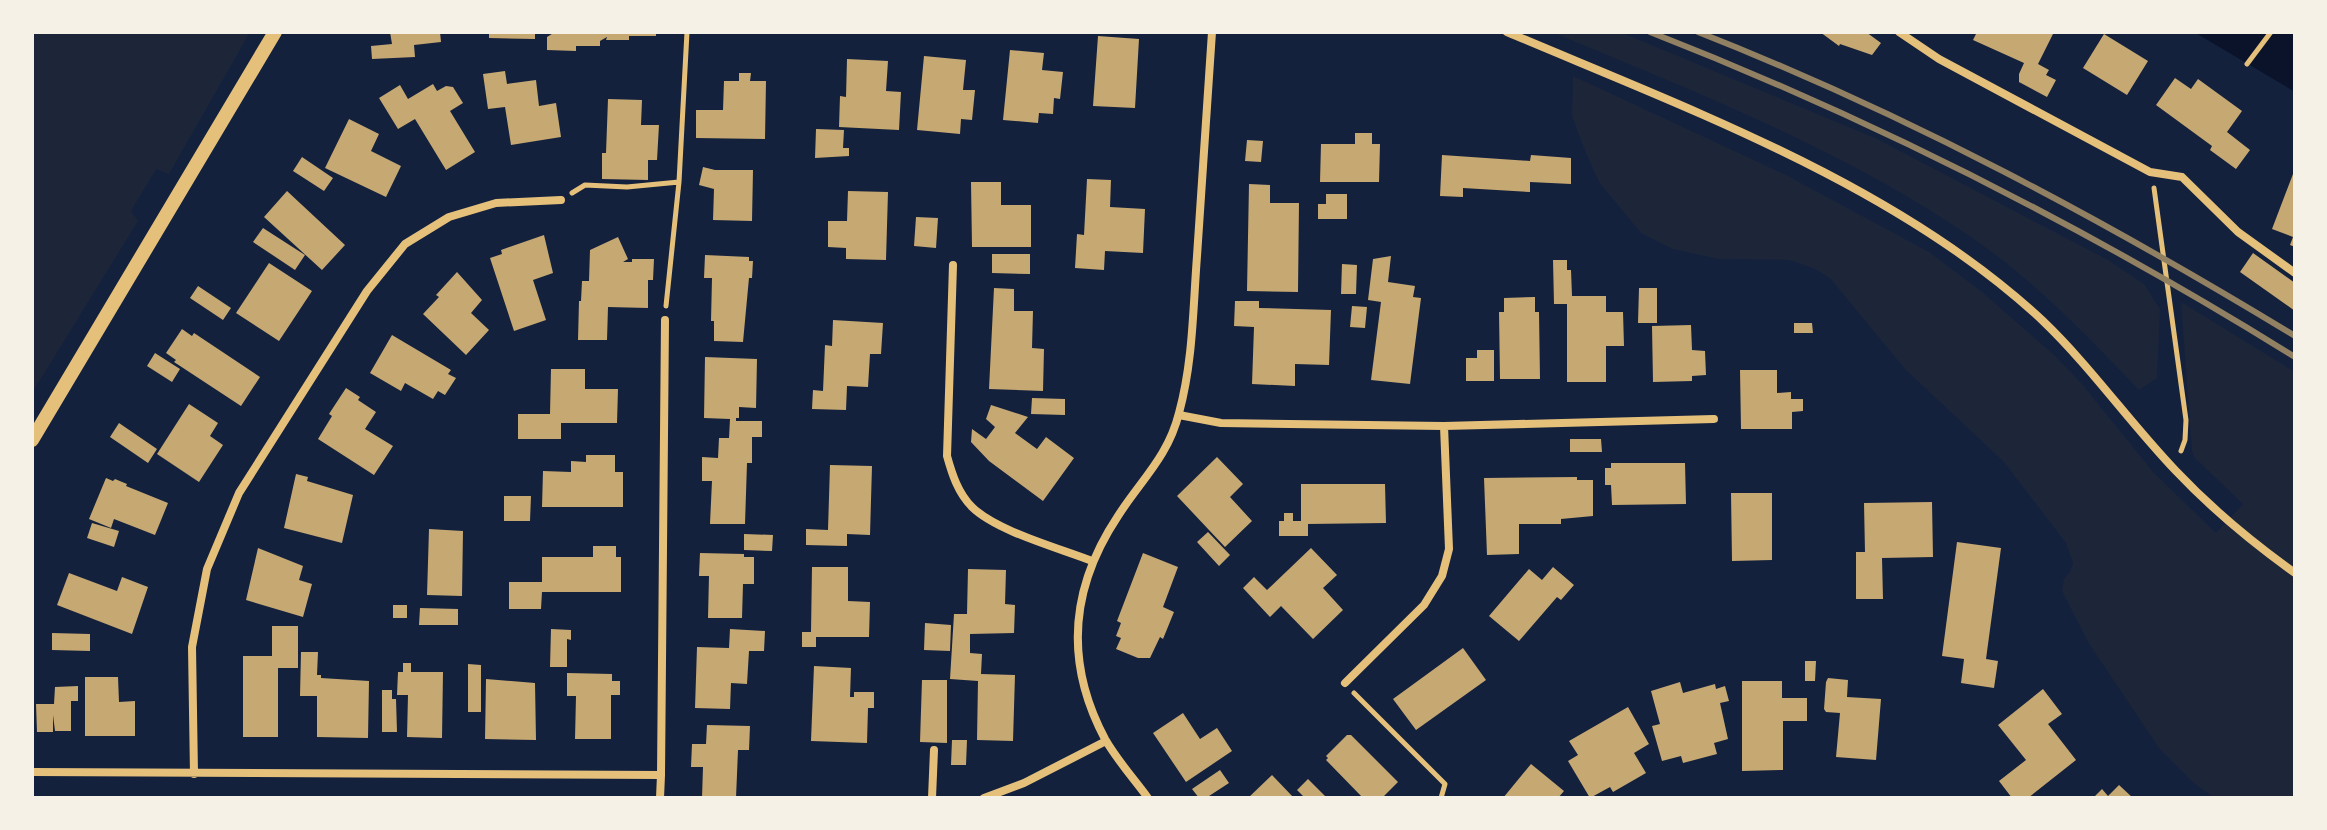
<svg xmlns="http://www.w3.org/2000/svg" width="2327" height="830" font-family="Barlow,sans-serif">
<rect width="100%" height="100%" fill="#14213d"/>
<path fill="#1d2539" d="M32,32H250L169,174L156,169L131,211L138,221L32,393Z
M1552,32H1620L1875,138L2108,260L2144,284L2160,309L2157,378L2139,390C2088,337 2038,284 1978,242C1848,151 1698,93 1552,32Z
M1573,76L1784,174L1929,252L1982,292L2054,355L2081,383L2154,473L2216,533L2243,504L2194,457L2192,451L2181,302L2295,372V798H2215L2195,784L2159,748L2088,642L2062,591L2064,579L2070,572L2073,563L2066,543L2004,462L1905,369L1830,278L1813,268L1789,260L1718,259L1673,249L1641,233L1599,182L1586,153L1572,116Z"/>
<path fill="#0b132b" d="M2194,32H2295V92Z"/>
<path fill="#c6a872" d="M390,32H440L441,42L414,45L415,57L372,59L371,46L392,44Z
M489,32H535V39L489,38Z
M555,32H656V36H629V40H606L607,37L600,41V46H576V51L547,50V37Z
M1820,32H1866L1881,43L1872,55L1840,44L1839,46Z
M1977,32H2054L2038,64L2049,70L2046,75L2056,80L2047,97L2019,82V74L2024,63L1973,40Z
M2104,34L2148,61L2127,95L2083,68Z
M1098,36L1139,39L1135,108L1093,106Z
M1010,50L1044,53L1042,70L1063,72L1060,99L1054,98L1053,114L1039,113L1038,123L1003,120Z
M924,56L966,60L963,90H975L972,120L961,119L960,134L917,130Z
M847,59L888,61L886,91L901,92L899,130L839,127L840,96L846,97Z
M505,71L507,84L536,80L539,106L556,103L561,137L511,145L505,107L488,109L483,74Z
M739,73H751L750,81H766L765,139L696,138V110H723L724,81H739Z
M2175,78L2191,89L2198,79L2242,111L2227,132L2250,150L2236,169L2210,150L2212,146L2156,105Z
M433,84L437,91L446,86L453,87L463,103L450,111L475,152L446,170L415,119L398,129L379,98L400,85L408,99Z
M608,99L642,100L641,125H659L657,160H648V180L602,179V153H606Z
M349,119L379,134L371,151L401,166L386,197L325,168Z
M816,129L844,130L843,148H849V156L815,158Z
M1355,133H1372V144H1380L1379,182H1320L1321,144H1355Z
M1247,140L1263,141L1261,162L1245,161Z
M1442,155L1530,161L1531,155L1571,158V184L1530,182V192L1463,188V197L1440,196Z
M302,157L333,178L324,191L293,171Z
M703,167L715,170H753L752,221L713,220L714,189L699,185Z
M2293,174H2295V247L2290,245L2293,237L2272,229Z
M1087,179L1111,180L1110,207L1145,209L1143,253L1105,251L1104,270L1075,268L1077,234L1084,235Z
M971,182H1001V205H1031V247H972Z
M1249,184L1270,185V203H1299L1298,292L1247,291Z
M287,191L345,245L322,270L264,217Z
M848,191L888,192L886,260L846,259V248L828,247V221H847Z
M1326,194H1347V219H1318V204H1326Z
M916,217L938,218L936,248L914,246Z
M263,228L305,255L295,270L253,242Z
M544,235L553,273L533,280L546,320L514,331L490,258L502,254L501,250Z
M618,237L628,259L623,262H632V259H654L653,280H648V308L608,307L607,340H578L579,301H581L582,281H589L590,250Z
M2253,253L2295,283V311L2240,272Z
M992,254H1030V274L992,273Z
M705,255L749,257V261H753L752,278H749L743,342L714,341V321H711L712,278H704Z
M1391,256L1388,282L1415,286L1413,297L1421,298L1410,384L1371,380L1381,302L1368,300L1373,259Z
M1553,260H1567V270H1571L1572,296H1606V312H1623L1624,346H1606V382H1567V304H1554Z
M269,263L312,291L279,341L236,313Z
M1342,264L1357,265L1356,294H1341Z
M457,272L482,300L471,313L489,330L466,355L423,314L439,297L436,295Z
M198,286L231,308L223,320L190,298Z
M994,288L1014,289V311H1033L1032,348L1044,349L1043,391L989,389Z
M1639,288H1657V323H1638Z
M1535,297V312H1539L1540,379H1500L1499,312H1504V298Z
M1235,301H1259V308L1331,310L1329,365L1295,364V386L1252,384L1254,327L1234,326Z
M1352,306L1367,307L1365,328L1350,327Z
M833,320L883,323L881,354H870L868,387L847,386L846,410L812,409L813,390L823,391L825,345L832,346Z
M1794,323H1812L1813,333H1794Z
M1691,325L1692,350L1705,351L1706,375L1692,376V381L1653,382L1652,326Z
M182,329L192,336L194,333L260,377L241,406L174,362L176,360L166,353Z
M392,335L451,370L448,374L456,378L445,395L438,391L433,399L405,383L401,391L370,373Z
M1477,350H1494V381H1466V358H1477Z
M155,353L180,369L172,382L147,366Z
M705,357L757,359L756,408L739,407V418H736V421H762V437H752V463H747L745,524H710L712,481H702V457L718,458L719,438H729L730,419L704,418Z
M551,369H585V389H618L617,423H561V439H518V414H550Z
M1740,370H1777V393L1791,392V399H1803V411L1792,412V429H1741Z
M346,388L360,397L358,400L376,412L365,429L393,446L374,475L318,439L332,416L329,414Z
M1032,398L1065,399V415L1031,414Z
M189,404L218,423L210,436L223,445L199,482L157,454Z
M991,405L1028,417L1015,433L1037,449L1046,437L1074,458L1043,501L989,461L971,442L972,429L986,439L995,427L986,419Z
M119,423L157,449L148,463L110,437Z
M1570,439H1601L1602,452H1570Z
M586,455H615V472H623V507H542L543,471L571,472V461L586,462Z
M1217,457L1243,484L1230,497L1252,521L1225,547L1177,496Z
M1611,463H1685L1686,504L1612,505L1611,485H1605V468H1611Z
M830,465L872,466L870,535L847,534V546L806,545V529L828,530Z
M296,474L308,477L307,481L353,495L342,543L284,528Z
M1577,477V480H1593V516L1561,519V524H1519V554L1487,555L1484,478Z
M106,478L113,481L115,479L127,484L126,486L168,503L155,535L114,519L111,528L89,519Z
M1301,484H1385L1386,523L1308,524V536H1279V521H1284V513H1293V521H1301Z
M1731,493H1772V560L1732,561Z
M504,496H531L530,521H504Z
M1932,502L1933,557L1882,558L1883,599H1856V552H1865L1864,503Z
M92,523L119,531L114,547L87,538Z
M429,529L463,531L462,596L427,595Z
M1208,532L1230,555L1219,566L1197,542Z
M744,534L773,535L772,551L744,550Z
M1957,542L2001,548L1986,659L1998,661L1994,688L1961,683L1964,659L1942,656Z
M593,546H616V557H621V592H542L541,609H509V582H542V557H593Z
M258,548L303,566L299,580L312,584L303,617L246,600Z
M1311,548L1337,575L1323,588L1343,610L1313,639L1281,606L1270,617L1243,588L1254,577L1267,590Z
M700,553L744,554V557H754V584H743L742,618H708L709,576H699Z
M1143,553L1178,567L1163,607L1174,612L1163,639L1160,637L1150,658H1138L1116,649L1121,638L1116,636L1121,623L1117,621Z
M812,567H848V601L870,602L869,637H816V647H802V632H811Z
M1553,567L1574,585L1561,600L1557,597L1519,641L1489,616L1529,569L1542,580Z
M968,569L1006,570L1005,604L1015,605L1014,633L970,634V653L982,654L981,674L1015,675L1013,741L977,740L978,681L950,679L954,614H967Z
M69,573L117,591L122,577L148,587L132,634L57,605Z
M393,605H407V618H393Z
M420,608L458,609V625H419Z
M925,623L951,625L950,651L924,650Z
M272,626H298V668H278V737H243V656H272Z
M551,629L571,630V640L567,639V667H550Z
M730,629L765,631L764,651H749L747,684L731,683L730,709L695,708L697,647L729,648Z
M52,633L90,634V651L52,650Z
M1463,648L1486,680L1416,730L1393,699Z
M301,652H318L317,675H321V678L369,681L368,738L317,737V696H300Z
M1805,661H1816L1815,681H1805Z
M403,663H411V672H443L442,738L407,737L408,695H397L398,672H403Z
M468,664L481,665V712H468Z
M814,666L851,668L850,697H854V692H874V708H868L867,743L811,741Z
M567,673L612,674V681H620V695H611V739H575L576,696H567Z
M85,677H118L119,702L135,701V736H85Z
M1828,678L1848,680L1847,697L1881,699L1876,760L1836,757L1840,713L1826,712L1824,709L1826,682Z
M486,679L535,683L536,740L485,739Z
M922,680H947V743L920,742Z
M1742,681H1782V698H1807V721H1783V770L1742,771Z
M1680,682L1683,693L1715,684L1716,689L1725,686L1729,701L1720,703L1728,739L1714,743L1717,754L1683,763L1681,756L1662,761L1652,726L1660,724L1651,691Z
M78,686V701H71V731H55L53,715V732H37L36,704H54L55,687Z
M2043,689L2062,714L2048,724L2076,760L2028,798H2012L1999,781L2026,760L1998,725Z
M382,690H392V699H396L397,732H382Z
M1628,707L1649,744L1634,753L1646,773L1613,792L1610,787L1590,798L1568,761L1578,755L1569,741Z
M1183,713L1200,739L1217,728L1232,751L1186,782L1153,733Z
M707,725L750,726L749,750H738L736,798H702L703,767H691L692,744H706Z
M1347,735H1351L1398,782L1382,798H1363L1326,760L1328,758L1326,756Z
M952,740H967L966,765H951Z
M1531,764L1564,791L1558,798H1503Z
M1220,770L1229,783L1206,798H1199L1192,789Z
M1272,775L1294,798H1248Z
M1308,779L1327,798H1305L1297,790Z
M2119,785L2133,798H2093L2102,789L2108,796Z"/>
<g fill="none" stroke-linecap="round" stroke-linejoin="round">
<path stroke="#e5c07b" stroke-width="5" d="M2247,64L2271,32
M2154,188L2186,420L2185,440L2181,451
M572,193L585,185L627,187L679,182
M666,306L679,182L687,32
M1354,693L1445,784L1441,798"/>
<path stroke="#e5c07b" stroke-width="8" d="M1507,32C1688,109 1898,185 2043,321C2091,367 2130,423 2176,471C2211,508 2253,543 2295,573
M1899,32L1939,59L2150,172L2182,177L2238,232L2295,273
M953,265L947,456C952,474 958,493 972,507C996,531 1059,548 1092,561
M1179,415L1221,423L1444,426L1714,419
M1345,683L1424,605L1442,576L1449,549L1444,426
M32,772L661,775L665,320
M194,774L192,647L207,569L239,493L367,291L405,244L449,217L496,203L561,200
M660,798L661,775
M932,798L934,750
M984,798L1024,783L1106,741
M1148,798C1134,779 1117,760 1105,739C1064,662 1070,588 1118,516C1141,480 1168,457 1179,413C1193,362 1193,308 1197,256C1202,181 1207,107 1212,32"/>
<path stroke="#e5c07b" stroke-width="14" d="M32,440L275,32"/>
<path stroke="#918062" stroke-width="6" d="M1650,32C1875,120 2089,229 2295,357
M1698,32C1907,114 2104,220 2295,336"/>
</g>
<rect width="2327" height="830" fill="none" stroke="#f6f1e7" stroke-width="68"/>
</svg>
